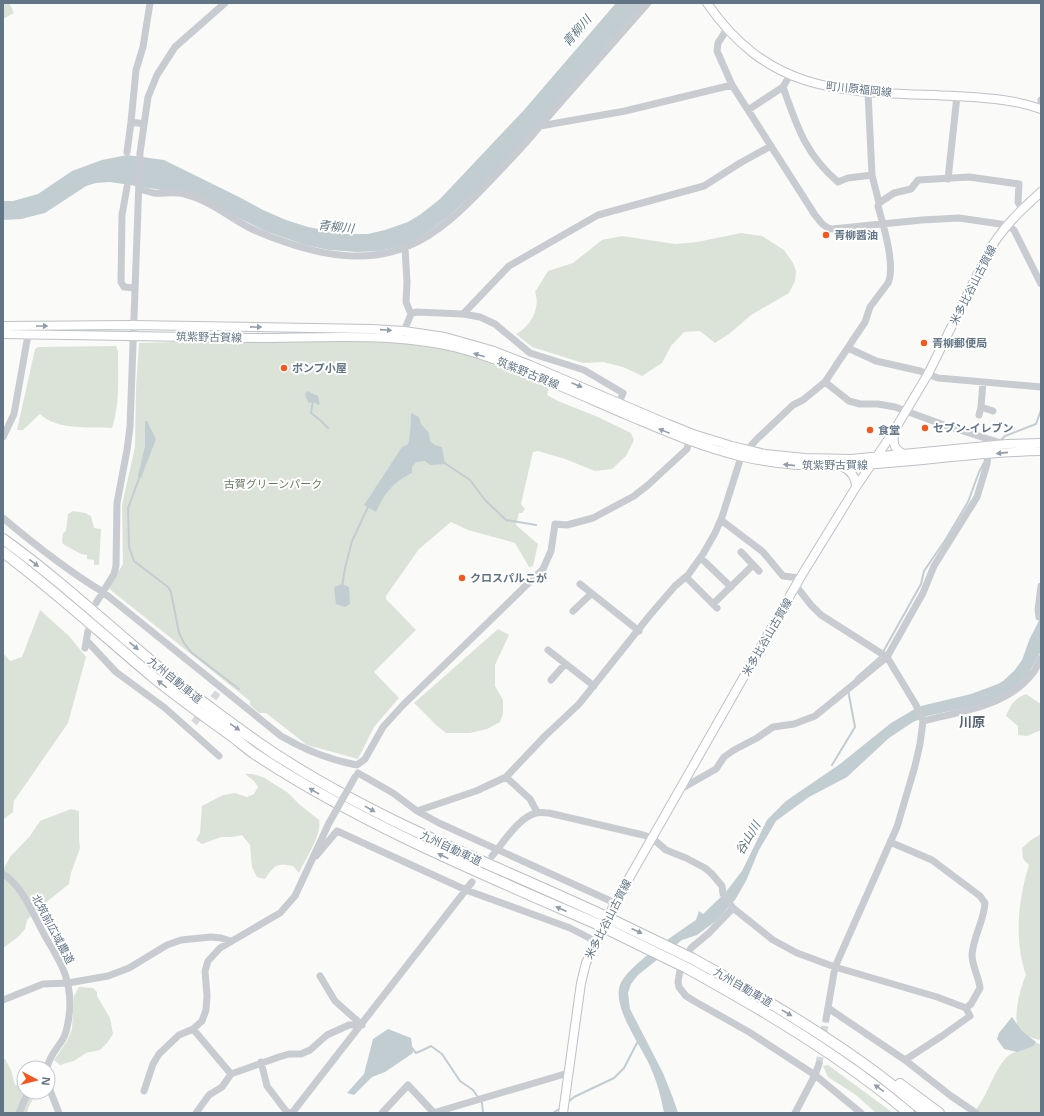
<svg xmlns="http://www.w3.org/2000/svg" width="1044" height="1116" font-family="'Noto Sans','Noto Sans JP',sans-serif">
<rect width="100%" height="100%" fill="#fafaf8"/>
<path fill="#dbe3d8" d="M3,3H9L14,13L3,19Z
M741,233L762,236L784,250L793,263L796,271L795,281L789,293L751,315L729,334L715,343L700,331L684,332L671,346L662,363L642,376L623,367L603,362L583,363L532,347L516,334C530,327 541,308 535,292L548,271L573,263L602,240L622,236L675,244L697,242Z
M259,340H380L462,352L549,388L547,395L560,402L598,417L631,433L634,440L626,456L612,469L595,471L565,459L538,451L533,452L521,504L525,509L522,513H519L516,525L538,544L533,566L529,567L515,543L468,530L451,522L419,549L386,596V599L416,630L374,672L399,698L374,727L358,759L307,745L266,713H259L250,705V701L108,588L123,564L122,505L135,447L136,388L139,343Z
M116,346L118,351C118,376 120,404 112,428C90,427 56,430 40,414L23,430H17L35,349L38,347Z
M73,511L85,513L91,516L94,528L101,529L99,565H94V560L87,559V555L81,554L63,544L62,541L63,533L66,531L68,514Z
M40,610L69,636L86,657L68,723L14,801L13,812L3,820V653L10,661L22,657Z
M498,629L509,635L495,665V686L503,700V714L500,722L487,729L470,733H446L437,726L414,703Z
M1026,694L1041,704V730L1027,736L1018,735V726L1006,716C1011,704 1014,699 1026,694Z
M245,774H252L263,777L287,792L299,804L319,820C322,836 306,857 299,873L293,866C275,863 275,865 265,879L257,877L252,867L250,845L242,835L232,837H221L202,844L196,840L200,833L202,806L223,795L235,793L247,797L254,794L258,787L254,781Z
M71,809L79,811V838L80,848L71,873L69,884L39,908L27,920L25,929L18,937L3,948V870L10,857L30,836L40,821Z
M1041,834V1040C1033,1039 1022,1035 1018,1026C1013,1016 1021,985 1026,975C1014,940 1018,900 1029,865L1023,859L1022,848L1031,840Z
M79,987L93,988L97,992V996L110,1018L113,1034L107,1043L100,1050L86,1053L74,1061L60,1065L54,1060L67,1041L72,1029L74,996Z
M1036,1042L1041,1045V1113H973C987,1098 992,1074 1005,1059C1011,1051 1025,1049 1034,1046Z
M3,1059H5L11,1070L15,1085L24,1083V1092H37L29,1106L27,1113H3Z
M828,1065L893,1113H876L856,1095L828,1077L823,1066Z"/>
<path fill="#c2cdd2" d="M616,3H644L502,165L472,195L448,217L432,229L417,239L398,247L380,251L357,252L329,250L305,245L265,231L185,191L162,190L110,182L96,183L86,186L45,213L21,219L3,220V201H13L38,194L72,171L102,160L127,155L164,160L241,198L263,210L286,220L308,227L345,234H368L385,230L408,222L421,214L440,199L524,110Z
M307,391L318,396L320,404L318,405L314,402L309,403L306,398L305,394Z
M411,413L419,417L421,424L429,433L430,441L435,445L442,447L445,464L430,465L425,461L416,462L412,467V473C392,483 385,493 376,512L364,505L402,447C404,446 407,445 408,444C410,441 411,419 411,413Z
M145,421H147L156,439L141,478L138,476L145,446Z
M342,584L349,587L350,604L345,607L336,604L334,587Z
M1041,617V651L1029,673L1019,683L1009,691L982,704L927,716L913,722L889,738L847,777L809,797L776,821L759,850L746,881L735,900L716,921L697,935L682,940L638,975L631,984L628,993L630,1009L663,1073L673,1098L678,1113H664C661,1096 657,1082 650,1066C641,1046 612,1007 620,985C626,967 678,932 696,920L699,911L703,914L725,893L742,871L767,820L786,801L840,764L891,723L913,710L921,706L971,694L998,684L1003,681L1014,671L1022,660L1030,638Z
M1012,1017L1022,1031L1036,1042L1034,1046L1017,1052L1004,1049L997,1039L999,1033Z
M388,1029L411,1038L413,1053L385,1072L372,1077L354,1095L347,1093L364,1074L373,1039Z"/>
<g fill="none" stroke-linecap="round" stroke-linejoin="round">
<path stroke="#c2cdd2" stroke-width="2" d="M313,401L311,413L320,420L328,428
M1001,440L1005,436L1036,424L1041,410
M443,462L470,480L485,500L506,520L536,525
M140,476L128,508L129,547L134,561L168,587L171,592L179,633L184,643L191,652L239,689
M342,587L345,568L352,541L369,505
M883,652L921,584L924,571L946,539L968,502L979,472L985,461
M856,678L881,656
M832,765L855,727L848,690
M411,1047L416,1053L423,1050L431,1046L442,1054L460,1081L473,1090L482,1103L483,1113
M567,1103L574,1097L614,1078L624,1068L638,1041
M553,1113L562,1107"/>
<path stroke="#d4d9dc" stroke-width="7" stroke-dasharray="7 3.5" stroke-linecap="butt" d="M194,723L222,687
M819,1064L826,1019"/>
<g stroke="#bdc1c5" stroke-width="10">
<path id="major" d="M707,3C773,99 851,91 955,96C984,98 1013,99 1041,109
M3,326L133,325L372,329L404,331L445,337L491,350L530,365L668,424L693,434L732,446L765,454L805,458L851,459L1007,444L1041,443
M3,334C86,336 170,337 254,338C316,338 378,333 440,344C478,351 515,367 550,382C577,393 603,405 629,416C665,431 701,447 739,456C842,481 938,452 1041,451
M894,431C893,443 893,448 903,454
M843,467C851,471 856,477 856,487
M563,1113L581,983L586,963L615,903L800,578L856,487L894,431L928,374L990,249C1005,225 1020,211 1041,192"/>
</g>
<g stroke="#bcc0c3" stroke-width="12">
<path id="highway" d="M3,539C63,582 116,633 174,680C206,705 238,729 272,752C375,820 490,863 602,915
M3,552C55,591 103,635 153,677C178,697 204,716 229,734C238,740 246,748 255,754C361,824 480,873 597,924
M693,959C757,994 820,1031 879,1075C895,1087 910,1100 926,1113
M687,968C765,1011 841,1056 909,1113
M900,1084L939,1113"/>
</g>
<path stroke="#c8ccd0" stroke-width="7" d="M727,29L718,43L717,51L732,85L815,215C820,221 824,228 832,229L922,220L959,218L1007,225L1014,230L1041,284
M783,87C797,126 805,154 838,182L848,178L872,175
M1041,100V105
M748,110L783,87L790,75
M144,124L131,122L136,70L143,47L150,3
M540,126L625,111L732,85
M127,152L131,122
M948,179L957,96
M127,187L122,215L121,282L124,287L135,288
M139,189C144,190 149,192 154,193C164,194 174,191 184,194C207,199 228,216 248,227C260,233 273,238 285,242C322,255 368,263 406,247C439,234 465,207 489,182C506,164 524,146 540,126L648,3
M879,203L894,193L911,189L918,180L969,177L1019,184L1018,202L1022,209
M405,248L407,282L406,302L411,314
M463,314L480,317L495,324L530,353L584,370L623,393L619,403
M404,331L411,314L416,312L463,314L509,266L598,215L704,186L740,163L771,146
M848,348L876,361L920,371L938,378L1041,387
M825,382L849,401L860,404H878L895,407L944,425L1004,444
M981,407L993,411
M979,415L981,407L983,382
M3,437L14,414L28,335
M3,518C35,545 68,571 103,592L281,736C305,750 329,760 357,765L365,759L383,727L403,705L543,569L551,551L555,524L567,525L593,518L634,496L648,485L687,449L689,441
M721,520L763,552L783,576L800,578
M741,552L759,571
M701,558L731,587
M686,577L717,608
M580,584L639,631
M796,586L811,605L821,615L887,657L916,705L923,721L920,744L915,766L897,827L835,967L826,1019
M96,603L114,574L116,566L117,503L127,450L130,427L140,153L148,97L157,75L175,47L225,3
M713,604L753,565
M573,611L591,594
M1039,617L1038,610L1041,586
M87,641L116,672L165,708L219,756
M85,648L88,631
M548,650L594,686
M551,680L565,664
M923,721C961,711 1006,707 1032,674C1036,670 1038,663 1041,658
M358,773L393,793L417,811L439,823L615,903
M506,777L530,799L537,812
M679,790L716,769L724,757L734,750L757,738L773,727L794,724L815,716L887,657L923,593L934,566L977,497L987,464L988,455
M417,811L476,791L506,777L545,736L579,704L650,615L675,586L688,575L703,554L715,533L722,517L741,457L756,440L793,405L803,400L825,382L865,322L870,307L888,283C896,265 883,225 878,206L879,203L872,175L868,92
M890,842L932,860L980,896L985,903C984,921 973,937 972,955C972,966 979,977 980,988L971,1004L966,1008
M316,856L337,831L466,890L570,928L595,941
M492,856C503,843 519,817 536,813C540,812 545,813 549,813L643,835L652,838L666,850L686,858L705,868L712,874L722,886L723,894L733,908L773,940L797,953L835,967L937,997L966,1008L970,1016L942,1036L905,1060
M3,874C22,885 34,916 45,936C52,948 60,960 65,974C69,986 71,1002 69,1016C68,1023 67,1032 63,1039C57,1049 49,1056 47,1068
M733,908L709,933L691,948L680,970L678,982L679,987L686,996L694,1001L749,1032L815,1075L861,1113
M320,976L335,1001L362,1025
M3,1000L43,984L68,983L108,976L129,968L167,945L181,940L211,937L221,938L231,941
M828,1008L905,1060L951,1096L976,1113
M193,1029L231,1074L222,1087L209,1095L196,1113
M261,1062L267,1086L286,1111L289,1113
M231,1074L279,1057L289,1054H301L310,1050L327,1035L349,1025H362
M48,1085L59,1113
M144,1091L153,1064L159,1054L179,1035L193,1029L202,1021L206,1010L207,995L205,971L208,961L220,948L280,913L295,896L329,823
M19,1113L28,1092
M292,1113L472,882
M382,1113L408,1085L434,1113
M433,1113L568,1073
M795,1113L815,1075L819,1064"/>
<use href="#major" stroke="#fff" stroke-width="8"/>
<use href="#highway" stroke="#fff" stroke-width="10"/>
<g stroke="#bcc0c3" stroke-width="12" stroke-linecap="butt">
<path id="highway-bridge" d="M602,915L693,959
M597,924L687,968"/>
</g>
<path stroke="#c8ccd0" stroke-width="7" d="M329,823L355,777"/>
<use href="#highway-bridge" stroke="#fff" stroke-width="10"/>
</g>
<defs><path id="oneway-solid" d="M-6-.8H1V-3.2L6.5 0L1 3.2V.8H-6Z"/></defs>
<g fill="#919eaa">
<use href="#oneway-solid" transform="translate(42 326)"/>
<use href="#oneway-solid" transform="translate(256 327) rotate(1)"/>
<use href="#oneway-solid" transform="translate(386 330) rotate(4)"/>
<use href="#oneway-solid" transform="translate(479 355) rotate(-163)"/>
<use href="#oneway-solid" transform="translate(577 385) rotate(23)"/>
<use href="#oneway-solid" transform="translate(664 431) rotate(-158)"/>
<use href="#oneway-solid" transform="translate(1002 453) rotate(174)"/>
<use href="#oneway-solid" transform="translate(789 465) rotate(-174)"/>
<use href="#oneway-solid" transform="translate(34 563) rotate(38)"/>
<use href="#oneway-solid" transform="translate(134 646) rotate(40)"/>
<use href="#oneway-solid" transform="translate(162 684) rotate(-143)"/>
<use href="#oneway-solid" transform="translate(235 727) rotate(35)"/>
<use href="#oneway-solid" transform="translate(314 791) rotate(-149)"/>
<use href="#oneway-solid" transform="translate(370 809) rotate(29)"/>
<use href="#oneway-solid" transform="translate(443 856) rotate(-154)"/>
<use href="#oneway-solid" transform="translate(561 909) rotate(-156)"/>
<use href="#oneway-solid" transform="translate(637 931) rotate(25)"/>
<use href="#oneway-solid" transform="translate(787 1013) rotate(31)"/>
<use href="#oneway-solid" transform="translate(879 1088) rotate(-144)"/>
</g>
<g fill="#f5571d" stroke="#fff" stroke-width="1.5">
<circle cx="826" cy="235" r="4"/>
<circle cx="924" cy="343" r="4"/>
<circle cx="284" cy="368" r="4"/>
<circle cx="925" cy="428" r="4"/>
<circle cx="870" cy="430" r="4"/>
<circle cx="462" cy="578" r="4"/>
</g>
<g text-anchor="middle" stroke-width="4" stroke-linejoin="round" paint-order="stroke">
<g font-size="11" fill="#627586" stroke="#fff">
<text transform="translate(859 89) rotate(6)" y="4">町川原福岡線</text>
<text transform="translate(973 285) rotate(-63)" y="4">米多比谷山古賀線</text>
<text transform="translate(209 337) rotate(1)" y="4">筑紫野古賀線</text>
<text transform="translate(528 373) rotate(22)" y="4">筑紫野古賀線</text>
<text x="835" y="469">筑紫野古賀線</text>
<text transform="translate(767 637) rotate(-60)" y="4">米多比谷山古賀線</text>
<text transform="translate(175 680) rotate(39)" y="4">九州自動車道</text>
<text transform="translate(451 848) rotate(25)" y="4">九州自動車道</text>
<text transform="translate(608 919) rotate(-63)" y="4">米多比谷山古賀線</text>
<text transform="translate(53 929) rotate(62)" y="4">北筑前広域農道</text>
<text transform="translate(743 987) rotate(30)" y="4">九州自動車道</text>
</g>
<g font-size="11" font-weight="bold" fill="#627586" stroke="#fff" text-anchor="start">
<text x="834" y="239">青柳醤油</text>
<text x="932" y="347">青柳郵便局</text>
<text x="292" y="372">ポンプ小屋</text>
<text x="933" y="432">セブン-イレブン</text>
<text x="878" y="434">食堂</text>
<text x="470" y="582">クロスパルこが</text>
</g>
<g font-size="11" fill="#667c62" stroke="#fff">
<text x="273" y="488">古賀グリーンパーク</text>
</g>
<g font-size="12" font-style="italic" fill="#5d757f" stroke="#fff">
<text transform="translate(577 31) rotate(-49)" y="4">青柳川</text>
<text transform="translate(336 227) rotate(6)" y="4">青柳川</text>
<text transform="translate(748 838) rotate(-59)" y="4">谷山川</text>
</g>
<g font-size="13" font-weight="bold" fill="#556370" stroke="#fff">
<text x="972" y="727">川原</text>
</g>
</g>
<rect width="1044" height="1116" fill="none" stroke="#627586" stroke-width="8"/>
<g transform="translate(36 1080) rotate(97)"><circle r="19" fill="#ffffff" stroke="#c0c8cf"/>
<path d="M0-3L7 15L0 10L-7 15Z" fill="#f5571d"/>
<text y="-6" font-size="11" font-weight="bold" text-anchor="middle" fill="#627586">N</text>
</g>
</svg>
